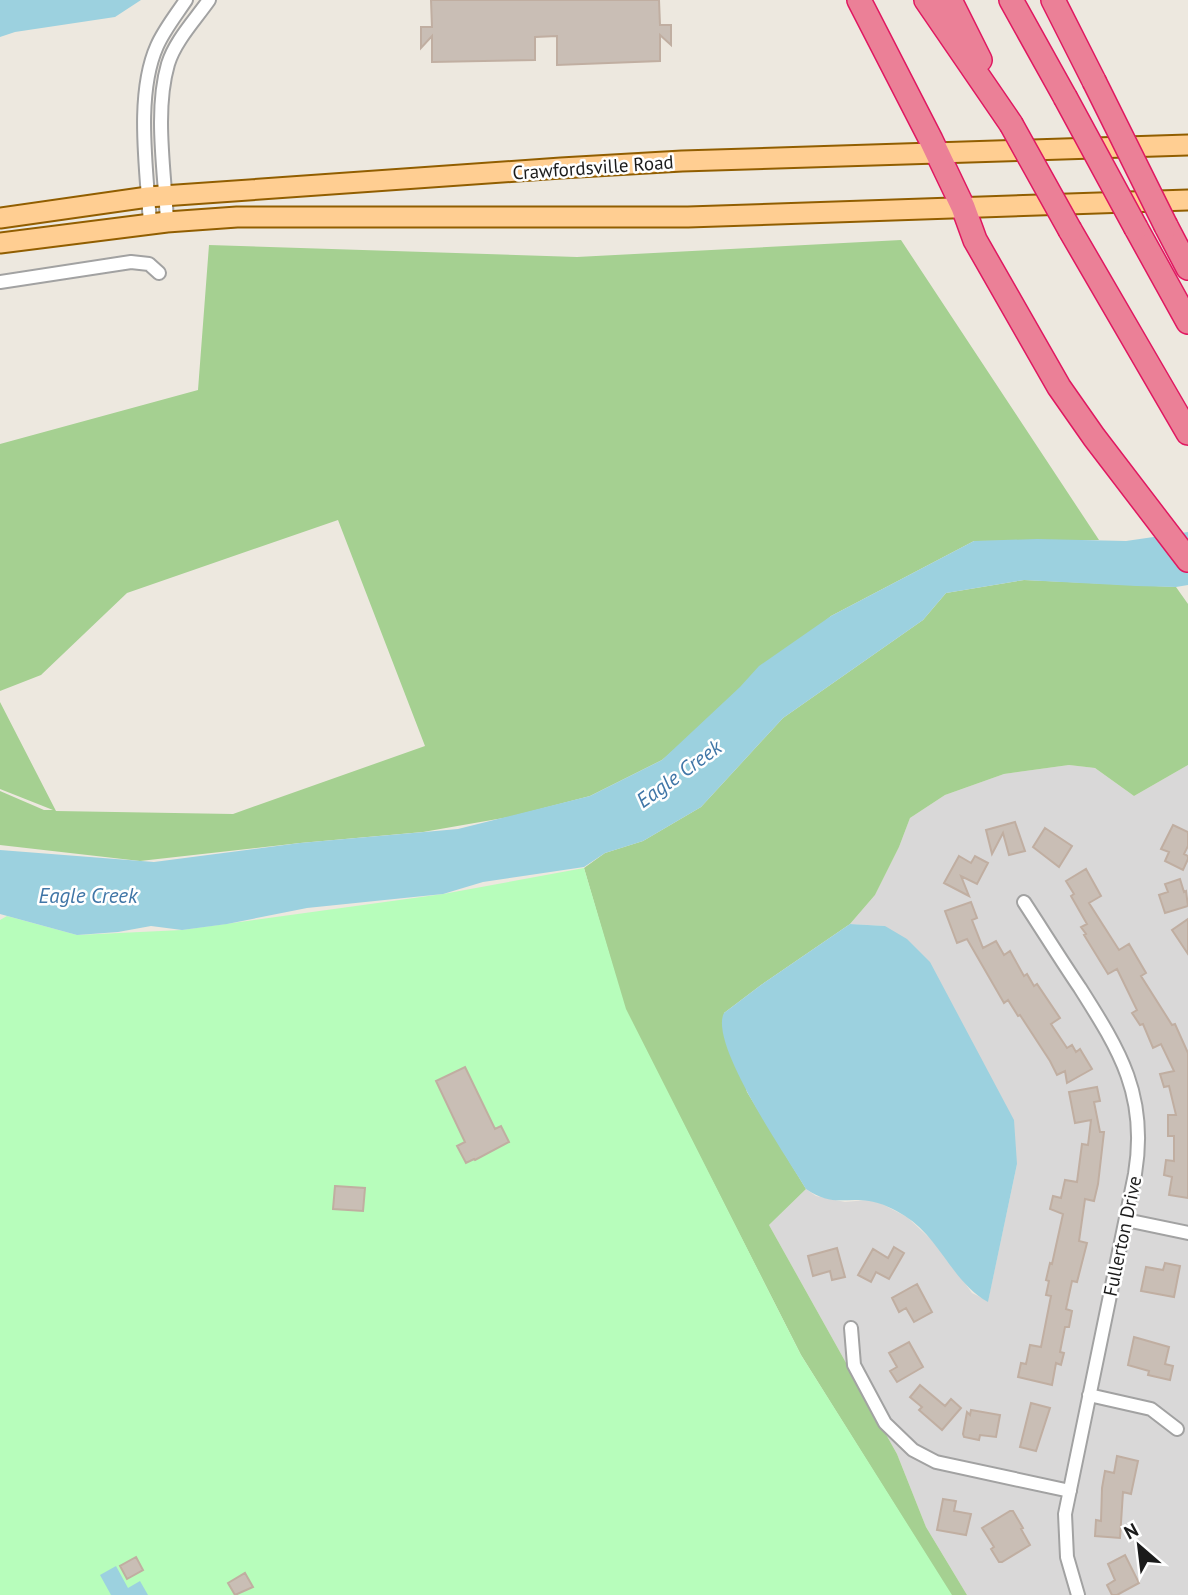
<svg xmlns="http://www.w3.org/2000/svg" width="1188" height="1595" font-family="'PT Sans',sans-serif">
<rect width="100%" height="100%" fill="#ede8df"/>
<path fill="#d9d8d8" d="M1069,765L1095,768L1134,796L1188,765V1595H967L926,1527L897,1454L769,1225L806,1189L816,1196L845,1202L867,1200L880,1203L907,1217L938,1246L972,1293L988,1301L1017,1164L885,926L850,924L875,895L899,847L910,818L945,795L1004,774Z"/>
<path fill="#a5d091" d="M901,240L1099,540L974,541L831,616L662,760L590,796L509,817L423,832L300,843L140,861L0,845V791L44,810H53L0,789V702L56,811L233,814L425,746L338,520L127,593L41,675L0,691V444L198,390L209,245L577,257Z
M1024,580L1176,587L1188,604V765L1134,796L1095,768L1069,765L1004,774L945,795L910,818L899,847L875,895L850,924L761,985L724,1013L747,1092L806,1189L769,1225L897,1454L926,1527L967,1595H951L801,1355L625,1009L584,868L605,853L643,841L701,807L783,718L923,620L946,593Z"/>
<path fill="#b7fdbb" d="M584,868L626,1009L801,1355L952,1595H0V920L7,916L77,935L182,930L443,894Z"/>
<path fill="#9cd1df" d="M0,0H141L115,17L15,32L0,37Z
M1188,532V585L1176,587L1136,586L1024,580L946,593L923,620L783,718L701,807L643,841L605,853L584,867L483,882L443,894L307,908L227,924L182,930L151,926L118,932L77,935L0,914V850L154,862L300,843L458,829L590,796L662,760L740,687L759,666L831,616L974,541L1037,539L1126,541Z
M850,924L885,926L907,939L930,962L1014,1120L1017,1164L988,1302C952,1282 940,1238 905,1216C894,1209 882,1203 869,1201C844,1197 832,1207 806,1189C788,1159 708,1043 724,1013L761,985Z
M116,1566L128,1588L140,1581L148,1595H111L100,1575Z"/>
<path fill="#c9beb5" stroke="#c0aea1" stroke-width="2" d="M431,0H659L660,25H671V45L660,35V61L557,65V36L535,37V60L432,62V36L421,48V27H432Z
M1015,822L1025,851L1009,855L1003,833L992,854L986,830Z
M1173,825L1188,832V846L1184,854L1188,856V859L1183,870L1165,861L1169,852L1161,849Z
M1045,828L1072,846L1059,867L1033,847Z
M959,856L971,863L975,856L988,863L977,884L961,876L969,896L944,883Z
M1086,869L1101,896L1089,903L1119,950L1129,944L1146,973L1141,976L1172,1025L1175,1024L1188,1053V1198L1169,1195L1172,1177L1164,1175L1166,1160L1174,1161V1136H1168V1115H1176L1169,1086L1164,1087L1160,1074L1174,1071L1161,1044L1153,1048L1143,1024L1140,1025L1132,1013L1137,1010L1117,969L1108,974L1084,935L1086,934L1081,927L1087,924L1071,896L1074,894L1066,881Z
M1180,879L1184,892L1186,891L1188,906L1165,913L1159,895L1168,892L1165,884Z
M971,902L977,918L972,920L983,948L996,941L1004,955L1010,951L1024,976L1027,974L1034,986L1037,984L1060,1018L1051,1024L1067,1048L1072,1045L1076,1052L1080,1049L1092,1069L1067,1083L1065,1071L1057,1075L1050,1061L1020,1015L1018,1016L1008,1000L1004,1003L967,939L957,943L945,911Z
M1188,919V954L1172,930Z
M465,1067L495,1129L501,1126L509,1142L475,1160L474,1159L466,1163L457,1146L465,1142L436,1081Z
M1097,1087L1100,1101L1094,1102L1100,1132H1104L1098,1184L1094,1201L1085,1199L1079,1241L1087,1243L1077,1282L1072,1281L1066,1309L1072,1311L1069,1327H1065L1060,1352L1064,1353L1061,1365L1056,1363L1052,1385L1018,1377L1021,1363L1026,1364L1030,1345L1041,1347L1051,1296L1046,1295L1049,1281L1046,1280L1050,1263L1052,1264L1063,1214L1050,1209L1053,1196L1061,1198L1065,1180L1077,1182L1082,1144L1088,1145L1091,1120L1075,1123L1069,1092Z
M335,1186L365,1188L363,1211L333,1209Z
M894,1247L904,1253L889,1279L876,1272L871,1282L858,1275L873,1249L888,1258Z
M837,1248L845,1277L832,1280L830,1271L813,1276L808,1256Z
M1165,1263L1180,1266L1174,1297L1141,1291L1146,1267L1163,1270Z
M917,1284L932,1312L914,1322L906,1308L899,1312L892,1298Z
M1134,1337L1169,1347L1165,1364L1173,1366L1170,1380L1148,1375L1149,1371L1128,1365Z
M909,1342L923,1367L897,1382L890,1371L897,1367L889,1353Z
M920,1385L945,1406L951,1399L961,1408L942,1430L919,1410L922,1407L910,1397Z
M1031,1403L1050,1408L1036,1451L1020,1447Z
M971,1410L1000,1415L996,1437L980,1435L979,1440L964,1437L963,1434L967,1412L970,1415Z
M1117,1456L1138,1461L1131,1494L1123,1492L1120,1538L1095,1536L1096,1520L1101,1521L1102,1488L1105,1471L1114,1473Z
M943,1499L956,1501L954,1511L971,1514L966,1535L937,1530Z
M1010,1511H1013L1023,1528L1021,1529L1030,1545L1002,1562H999L991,1549L994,1547L982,1528Z
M1125,1555L1139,1583L1117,1595H1112L1107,1585L1115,1580L1108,1564Z
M136,1557L143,1570L127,1579L120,1566Z
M245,1573L253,1587L235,1595L228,1583Z"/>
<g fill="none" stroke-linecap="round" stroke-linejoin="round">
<g stroke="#a2a2a2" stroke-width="16">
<path id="minor" d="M167,222C165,173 154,112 168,64C175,41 195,20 209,0
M150,224C147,171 135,95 157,46C164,30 176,15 186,0
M0,282L131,262L149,264L159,273
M1024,902C1043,931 1061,960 1080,988C1120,1051 1148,1096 1135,1174L1065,1514L1067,1557L1078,1595
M1126,1220L1188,1233
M851,1328L854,1365L885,1423L913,1450L936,1462L1070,1491
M1089,1395L1151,1409L1177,1429"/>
</g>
<g stroke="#915e00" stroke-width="23">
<path id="primary" d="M0,218L148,197L561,168L682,161L1188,145
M0,243L167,222L237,217H688L1188,200"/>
</g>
<g stroke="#e01861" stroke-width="26">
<path id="motorway" d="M859,0L931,140L963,207L975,240L1059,387L1094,437L1188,560
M926,0L1011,124
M950,0L980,60
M1011,0L1065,97
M1053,0L1094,81
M1166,226L1188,268
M1136,228L1188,322
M1070,230L1188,433"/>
</g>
<use href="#minor" stroke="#fff" stroke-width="12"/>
<use href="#primary" stroke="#ffce92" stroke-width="19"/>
<use href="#motorway" stroke="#eb8097" stroke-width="23"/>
<g stroke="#e01861" stroke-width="26" stroke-linecap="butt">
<path id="motorway-bridge" d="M1094,81L1166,226
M1065,97L1136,228
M1011,124L1070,230"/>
</g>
<use href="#motorway-bridge" stroke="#eb8097" stroke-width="23"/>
</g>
<g text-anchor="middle" stroke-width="5" stroke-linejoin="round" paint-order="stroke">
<g font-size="19" fill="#1b1b1b" stroke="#fff">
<text transform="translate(593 167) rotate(-4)" y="7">Crawfordsville Road</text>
<text transform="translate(1122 1236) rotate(-78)" y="7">Fullerton Drive</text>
</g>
<g font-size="21" font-style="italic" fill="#4076a7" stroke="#fff">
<text transform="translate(679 774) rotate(-36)" y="7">Eagle Creek</text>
<text x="88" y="903">Eagle Creek</text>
</g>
</g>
<g transform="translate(1139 1546) rotate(332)" stroke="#ffffff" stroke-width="5" paint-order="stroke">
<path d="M0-5L12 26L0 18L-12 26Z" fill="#1b1b1b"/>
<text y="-10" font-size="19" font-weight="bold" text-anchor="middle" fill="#1b1b1b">N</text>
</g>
</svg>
